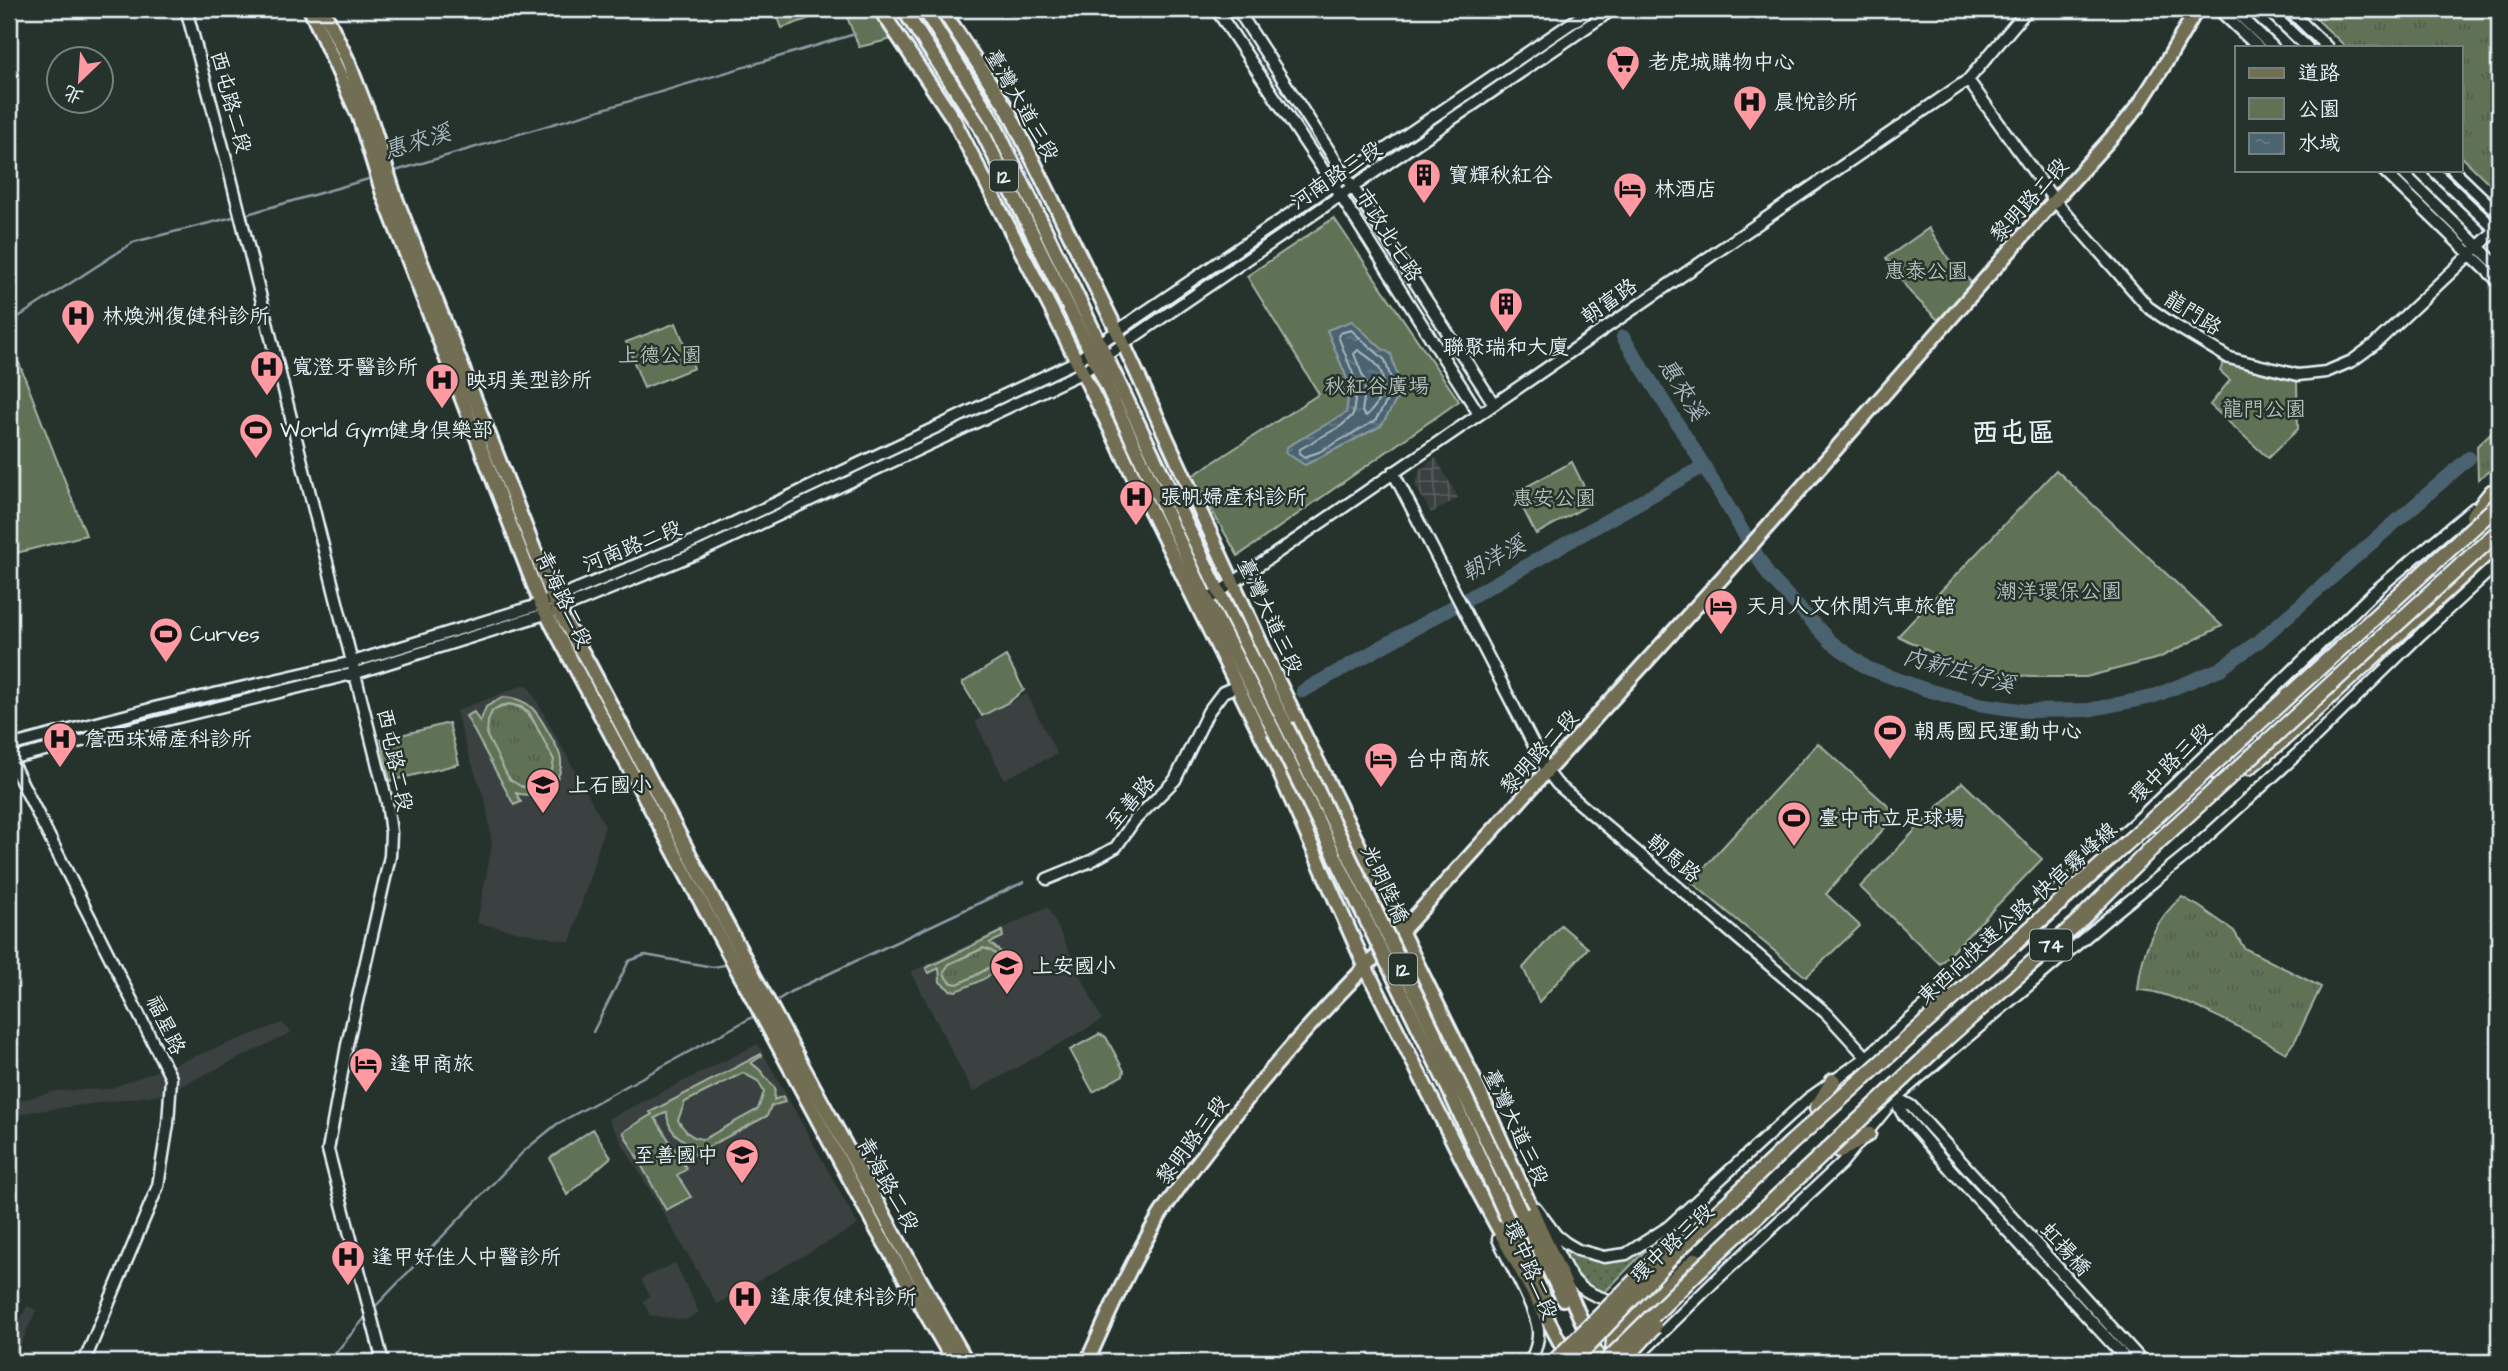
<svg xmlns="http://www.w3.org/2000/svg" width="2508" height="1371" font-family="'Architects Daughter','LXGW WenKai TC',sans-serif">
<defs>
<pattern id="industrial-grid" width="8" height="8" patternUnits="userSpaceOnUse" patternTransform="scale(1.75)"><rect width="8" height="8" fill="#3b413f"/><path d="M0 4h8M4 0v8" fill="none" stroke="#575d5c"/></pattern>
<pattern id="grass-tufts" width="24" height="20" patternUnits="userSpaceOnUse" patternTransform="scale(1.75)"><rect width="24" height="20" fill="#607255"/><path d="M3 7l-1-3M5 7V3M7 7l1-3M15 17l-1-3M17 17v-4M19 17l1-3" fill="none" stroke="#525b4f"/></pattern>
<pattern id="garden-dots" width="8" height="8" patternUnits="userSpaceOnUse" patternTransform="scale(1.75)"><rect width="8" height="8" fill="#607255"/><path d="M2 2h.1M6 6h.1" fill="none" stroke="#525b4f" stroke-width="1.8" stroke-linecap="round"/></pattern>
<pattern id="water-ripples" width="26" height="14" patternUnits="userSpaceOnUse" patternTransform="scale(1.75)"><rect width="26" height="14" fill="#4c6470"/><path d="M2 4q2-2 4 0t4 0M15 11q2-2 4 0t4 0" fill="none" stroke="#667b85"/></pattern>
</defs>
<rect width="100%" height="100%" fill="#26332d"/>
<filter id="ink" filterUnits="userSpaceOnUse"><feTurbulence type="fractalNoise" baseFrequency=".0143" numOctaves="2"/><feDisplacementMap in="SourceGraphic" scale="14" xChannelSelector="R" yChannelSelector="G"/><feConvolveMatrix kernelMatrix="1 2 1 2 8 2 1 2 1" color-interpolation-filters="sRGB"/></filter>
<g filter="url(#ink)">
<path fill="#3b413f" d="M523,685H528L605,826L570,942L477,923L492,845L486,803L467,750L456,711Z
M1027,694L1057,754L1004,779L975,721Z
M1048,907L1102,1020L973,1092L911,972Z
M282,1023L292,1032L165,1094L30,1112L17,1116L9,1127V1103L56,1091L109,1089Z
M758,1044L858,1225L717,1304L608,1119Z
M675,1263L699,1312L685,1320L650,1315L643,1301L650,1296L641,1279Z
M27,1306L36,1310L13,1362H9V1343Z"/>
<path fill="url(#industrial-grid)" d="M1436,458L1458,498L1431,513L1415,485L1420,469Z"/>
<path fill="url(#grass-tufts)" stroke="#a4b2a6" stroke-width="2" d="M2306,9H2499V193L2461,156V47H2346Z
M2499,425V464L2478,479L2477,446Z
M509,704C529,708 533,720 542,737C546,744 553,753 554,761C558,781 531,793 515,784C507,779 487,742 486,732C486,725 489,718 492,711Z
M2182,897L2200,907L2234,931L2244,948L2321,987L2296,1039L2286,1053C2257,1036 2169,988 2138,990C2141,954 2154,920 2182,897Z
M984,948C1020,958 969,978 958,984L952,983L946,978L944,972L949,964Z"/>
<path fill="#607255" stroke="#a4b2a6" stroke-width="2" fill-rule="evenodd" d="M873,10L892,39L859,47L847,17Z
M1334,218L1459,401L1238,556L1192,476L1319,394L1247,276Z
M1929,228L1950,261L1972,283L1938,320L1910,292L1886,258Z
M676,323L694,368L644,388L626,342Z
M2224,361L2265,374L2297,381L2298,429L2268,458L2210,405L2230,380L2220,371Z
M12,362L19,363L86,535L9,555V365Z
M1572,462L1592,503L1536,534L1515,493Z
M2056,470L2222,626L2159,658L2086,677H2029L1961,667L1898,636Z
M1006,656L1024,690L1009,702L982,716L962,683Z
M503,697C530,698 538,713 550,735C554,743 560,751 561,760C563,785 537,800 516,793L521,802L514,805L466,716L474,712L480,722L486,707ZM509,704L522,707L529,712L554,760L551,775L544,783L534,787H522L509,779L487,736L488,721L492,711L500,706Z
M449,723L459,764L390,781L381,740Z
M1818,743L1897,814L1826,894L1860,926L1806,977L1691,882Z
M1962,782L2042,859L1940,964L1860,887Z
M1561,925L1588,948L1539,1002L1523,968Z
M1002,931L1003,937L990,943L1001,952C1004,976 974,983 956,991L950,990L940,982L939,968L929,973L926,968ZM983,948C1021,958 968,979 958,984L952,983L946,978L944,972L949,964Z
M1099,1034L1106,1037L1124,1071L1123,1075L1093,1092L1070,1050Z
M761,1054L762,1056L751,1063C762,1069 766,1079 775,1088L774,1100L783,1096L785,1102L771,1106L767,1116L689,1157L685,1150L694,1146C678,1138 667,1131 667,1112L655,1118L687,1169L677,1175L691,1197L666,1210L623,1132L652,1114L650,1112ZM743,1073L758,1081L764,1092L758,1109L704,1139C691,1139 684,1130 678,1120L685,1102Z
M593,1129L611,1157L567,1195L550,1158Z"/>
<path fill="url(#garden-dots)" stroke="#a4b2a6" stroke-width="2" d="M775,9H792L794,14L808,9H836L782,28Z
M1648,1244V1248L1602,1295L1578,1283L1566,1258L1569,1250L1599,1260Z"/>
<path fill="url(#water-ripples)" stroke="#8a9ca6" stroke-width="2" d="M1352,321L1381,348L1391,354L1399,382L1397,399L1381,426L1305,465L1285,452L1287,447L1346,413L1350,386L1327,330Z"/>
<g fill="none" stroke-linecap="round" stroke-linejoin="round">
<path stroke="#aab9c2" stroke-width="2" d="M1351,330L1385,360L1392,382L1390,396L1375,421L1319,452L1304,457L1299,453L1300,449L1341,426L1353,415L1357,384L1338,336L1340,333Z
M1358,350C1364,354 1372,359 1376,364C1390,379 1380,405 1366,416L1362,412L1366,384L1354,354Z"/>
<path stroke="#8a9ca6" stroke-width="2.5" d="M392,172L855,34
M244,215L372,178
M9,323L134,242L237,216
M772,1004L790,992L1024,882
M593,1032L629,961L645,955L713,967L725,965
M373,1309L524,1151L557,1124L758,1014
M328,1362L368,1314"/>
<path stroke="#4c6470" stroke-width="14" d="M1623,337L1704,466L1769,576L1831,642L1867,668L1924,689L1978,704L2026,711L2088,710L2152,697L2220,669L2259,641L2469,458
M1303,691L1704,466"/>
<g stroke="#e8f1f8" stroke-width="15">
<path id="minor" d="M186,9L227,162L387,802L391,833L390,856L347,1045L328,1150L383,1362
M1216,9L1340,195L1479,414
M1237,9L1494,404
M2218,9L2258,47
M2233,9L2273,47
M2267,9L2307,47
M2288,9L2327,47
M1968,80L2054,200L2148,307L2171,323L2229,358L2298,375L2326,372L2352,361L2375,344L2499,227
M2383,170L2499,282
M2400,170L2499,267
M2433,170L2499,233
M2453,170L2499,214
M1393,472L1547,771L1557,784L1827,1014L1881,1073L1902,1113L1952,1171L2129,1362
M1202,604L1968,80L2028,9
M9,746L158,707L353,662L541,604L697,540L1075,362L1117,331L1592,9
M9,759L356,673L558,610L702,551L1081,373L1613,9
M10,759L171,1078L168,1124L158,1186L84,1362
M2214,773L2499,515
M1047,879L1091,861L1116,847L1134,821L1175,780L1208,712L1223,692L1235,687
M1896,1098L1911,1106L2143,1362
M1536,1208L1556,1235L1566,1243L1578,1250L1604,1257L1626,1254L1668,1227L1808,1099L1867,1057L2139,819L2374,592L2474,508
M1549,1236C1570,1274 1570,1292 1617,1302
M1498,1239C1509,1263 1535,1305 1538,1330C1539,1341 1535,1352 1530,1362
M1696,1260L1885,1082L2153,838
M1632,1302L1644,1297L1881,1073L2015,952
M1632,1362L1715,1281L1841,1164L1895,1098L2107,919L2190,852L2304,748L2421,634L2499,562"/>
</g>
<g stroke="#e8f1f8" stroke-width="18">
<path id="major" d="M310,9L359,117L383,194L541,604L877,1230L954,1362
M323,9L348,61L372,123L395,196L558,610L589,664C713,898 835,1133 967,1362
M880,9L954,120L1051,309L1276,765L1365,966L1479,1193L1569,1359
M903,9L980,127L1096,363L1207,600L1274,731V741
M924,9L993,121L1219,592L1286,725
M942,9L1008,110L1123,343L1281,687L1472,1075L1600,1362
M1521,1212L1563,1299
M1507,1218L1544,1296
M1087,1362C1109,1313 1132,1261 1160,1215C1183,1179 1210,1147 1236,1113C1287,1049 1341,989 1400,933L1732,567L2045,211L2122,126L2139,105L2165,64L2197,9"/>
</g>
<g stroke="#e8f1f8" stroke-width="19">
<path id="highway" d="M2473,516L2492,492
M2249,767L2281,741L2499,542
M1817,1108L1833,1081
M1840,1150L1868,1134
M1612,1362L1614,1341L1622,1327L1696,1260"/>
</g>
<use href="#minor" stroke="#26332d" stroke-width="10"/>
<use href="#major" stroke="#726e52" stroke-width="12"/>
<use href="#highway" stroke="#726e52" stroke-width="14"/>
<g stroke="#e8f1f8" stroke-width="18" stroke-linecap="butt">
<path id="major-bridge" d="M1286,725L1521,1212
M1274,731L1449,1090L1507,1218"/>
</g>
<g stroke="#e8f1f8" stroke-width="19" stroke-linecap="butt">
<path id="highway-bridge" d="M1554,1362L1673,1243
M1572,1362L1678,1250L1791,1143L2150,822L2499,504
M1606,1362L1696,1273L1947,1038L2077,923L2159,841L2499,531
M1622,1362L1654,1327"/>
</g>
<use href="#major-bridge" stroke="#726e52" stroke-width="12"/>
<use href="#highway-bridge" stroke="#726e52" stroke-width="14"/>
</g>
</g>
<defs>
<g id="supermarket-pin" transform="scale(1.75)"><path d="M0 17L-7.5 6A9.5 9.5 0 1 1 7.5 6Z" fill="#ff9aa2" stroke="#26332d"/><path d="M-6-5.5h2.5l.6 2H6L4.5 2H-2.5L-4.4-4H-6ZM-1.5 3.2a1.3 1.3 0 1 0 .1 0ZM3 3.2a1.3 1.3 0 1 0 .1 0Z" fill="#111"/></g>
<g id="hospital-pin" transform="scale(1.75)"><path d="M0 17L-7.5 6A9.5 9.5 0 1 1 7.5 6Z" fill="#ff9aa2" stroke="#26332d"/><path d="M-5-5h3v3.5h4V-5h3V5h-3V1.5h-4V5h-3Z" fill="#111"/></g>
<g id="building-pin" transform="scale(1.75)"><path d="M0 17L-7.5 6A9.5 9.5 0 1 1 7.5 6Z" fill="#ff9aa2" stroke="#26332d"/><path d="M-4-6H4V6H1V3H-1V6H-4ZM-2.5-4.3h1.7v1.8h-1.7ZM.8-4.3h1.7v1.8H.8ZM-2.5-1h1.7V.8h-1.7ZM.8-1h1.7V.8H.8Z" fill="#111"/></g>
<g id="hotel-pin" transform="scale(1.75)"><path d="M0 17L-7.5 6A9.5 9.5 0 1 1 7.5 6Z" fill="#ff9aa2" stroke="#26332d"/><path d="M-6-4.5h1.5V1H6V5H4.5V3h-9V5H-6ZM-4 0a1.8 1.8 0 1 1 3.6 0ZM.5 0V-2.5h3Q6-2.5 6 0Z" fill="#111"/></g>
<g id="stadium-pin" transform="scale(1.75)"><path d="M0 17L-7.5 6A9.5 9.5 0 1 1 7.5 6Z" fill="#ff9aa2" stroke="#26332d"/><path d="M0-5a6.5 5 0 1 0 0 10a6.5 5 0 1 0 0-10ZM-3.5-1.8h7v3.6h-7Z" fill="#111"/></g>
<g id="school-pin" transform="scale(1.75)"><path d="M0 17L-7.5 6A9.5 9.5 0 1 1 7.5 6Z" fill="#ff9aa2" stroke="#26332d"/><path d="M0-5L7-2L0 1L-7-2ZM-4 1L0 2.5L4 1V4Q0 6-4 4Z" fill="#111"/></g>
</defs>
<g fill-rule="evenodd">
<use href="#supermarket-pin" x="1623" y="62"/>
<use href="#hospital-pin" x="1750" y="102"/>
<use href="#building-pin" x="1424" y="175"/>
<use href="#hotel-pin" x="1630" y="189"/>
<use href="#building-pin" x="1506" y="304"/>
<use href="#hospital-pin" x="78" y="316"/>
<use href="#hospital-pin" x="267" y="367"/>
<use href="#hospital-pin" x="442" y="380"/>
<use href="#stadium-pin" x="256" y="430"/>
<use href="#hospital-pin" x="1136" y="497"/>
<use href="#hotel-pin" x="1721" y="606"/>
<use href="#stadium-pin" x="166" y="634"/>
<use href="#stadium-pin" x="1890" y="731"/>
<use href="#hospital-pin" x="60" y="739"/>
<use href="#hotel-pin" x="1381" y="759"/>
<use href="#school-pin" x="543" y="785"/>
<use href="#stadium-pin" x="1794" y="818"/>
<use href="#school-pin" x="1007" y="966"/>
<use href="#hotel-pin" x="366" y="1064"/>
<use href="#school-pin" x="742" y="1155"/>
<use href="#hospital-pin" x="348" y="1257"/>
<use href="#hospital-pin" x="745" y="1297"/>
</g>
<g text-anchor="middle" stroke-width="5" stroke-linejoin="round" paint-order="stroke">
<g fill="#26332d" stroke="#aeb8bb" stroke-width="2">
<rect x="990" y="160.5" width="28" height="31" rx="5"/>
<rect x="2030" y="929.5" width="42" height="31" rx="5"/>
<rect x="1389" y="953.5" width="28" height="31" rx="5"/>
</g>
<g font-size="19" font-weight="bold" fill="#e8f1f8">
<text x="1004" y="183">12</text>
<text x="2051" y="952">74</text>
<text x="1403" y="976">12</text>
</g>
<g font-size="21" fill="#e8f1f8" stroke="#26332d" text-anchor="start">
<text x="1648" y="69">老虎城購物中心</text>
<text x="1774" y="109">晨悅診所</text>
<text x="1448" y="182">寶輝秋紅谷</text>
<text x="1654" y="196">林酒店</text>
<text x="102" y="323">林煥洲復健科診所</text>
<text x="1506" y="354" text-anchor="middle">聯聚瑞和大廈</text>
<text x="292" y="374">寬澄牙醫診所</text>
<text x="466" y="387">映玥美型診所</text>
<text x="280" y="437">World Gym健身俱樂部</text>
<text x="1160" y="504">張帆婦產科診所</text>
<text x="1746" y="613">天月人文休閒汽車旅館</text>
<text x="190" y="641">Curves</text>
<text x="1914" y="738">朝馬國民運動中心</text>
<text x="84" y="746">詹西珠婦產科診所</text>
<text x="1406" y="766">台中商旅</text>
<text x="568" y="792">上石國小</text>
<text x="1818" y="825">臺中市立足球場</text>
<text x="1032" y="973">上安國小</text>
<text x="390" y="1071">逢甲商旅</text>
<text x="718" y="1162" text-anchor="end">至善國中</text>
<text x="372" y="1264">逢甲好佳人中醫診所</text>
<text x="770" y="1304">逢康復健科診所</text>
</g>
<g font-size="21" fill="#e8f1f8" stroke="#26332d">
<text transform="translate(231 102) rotate(75)" y="7">西屯路二段</text>
<text transform="translate(1022 105) rotate(60)" y="7">臺灣大道三段</text>
<text transform="translate(1336 175) rotate(-34)" y="7">河南路三段</text>
<text transform="translate(2029 200) rotate(-48)" y="7">黎明路二段</text>
<text transform="translate(1389 235) rotate(58)" y="7">市政北七路</text>
<text transform="translate(1609 301) rotate(-35)" y="7">朝富路</text>
<text transform="translate(2193 313) rotate(32)" y="7">龍門路</text>
<text transform="translate(632 546) rotate(-22)" y="7">河南路二段</text>
<text transform="translate(564 599) rotate(65)" y="7">青海路二段</text>
<text transform="translate(1270 616) rotate(65)" y="7">臺灣大道三段</text>
<text transform="translate(1539 752) rotate(-48)" y="7">黎明路二段</text>
<text transform="translate(395 760) rotate(78)" y="7">西屯路二段</text>
<text transform="translate(2170 763) rotate(-44)" y="7">環中路三段</text>
<text transform="translate(1130 802) rotate(-49)" y="7">至善路</text>
<text transform="translate(1674 858) rotate(40)" y="7">朝馬路</text>
<text transform="translate(1385 884) rotate(65)" y="7">光明陸橋</text>
<text transform="translate(2017 913) rotate(-42)" y="7">東西向快速公路 快官霧峰線</text>
<text transform="translate(166 1025) rotate(64)" y="7">福星路</text>
<text transform="translate(1516 1127) rotate(65)" y="7">臺灣大道三段</text>
<text transform="translate(1192 1140) rotate(-53)" y="7">黎明路三段</text>
<text transform="translate(888 1184) rotate(61)" y="7">青海路二段</text>
<text transform="translate(1672 1243) rotate(-43)" y="7">環中路三段</text>
<text transform="translate(2066 1249) rotate(48)" y="7">虹揚橋</text>
<text transform="translate(1531 1270) rotate(67)" y="7">環中路二段</text>
</g>
<g font-size="21" fill="#b2beb7" stroke="#26332d">
<text x="1926" y="278">惠泰公園</text>
<text x="660" y="362">上德公園</text>
<text x="1377" y="393">秋紅谷廣場</text>
<text x="2264" y="416">龍門公園</text>
<text x="1554" y="505">惠安公園</text>
<text x="2059" y="598">潮洋環保公園</text>
</g>
<g font-size="23" font-style="italic" fill="#aab9c2" stroke="#26332d">
<text transform="translate(417 141) rotate(-17)" y="8">惠來溪</text>
<text transform="translate(1683 389) rotate(58)" y="8">惠來溪</text>
<text transform="translate(1493 558) rotate(-29)" y="8">朝洋溪</text>
<text transform="translate(1959 670) rotate(15)" y="8">內新庄仔溪</text>
</g>
<g font-size="28" font-weight="bold" fill="#e8f1f8" stroke="#26332d">
<text x="2013" y="442">西屯區</text>
</g>
</g>
<rect width="2508" height="1371" fill="none" stroke="#26332d" stroke-width="35"/>
<rect x="18" y="18" width="2473" height="1336" fill="none" stroke="#e8f1f8" stroke-width="2.5" filter="url(#ink)"/>
<rect x="2235" y="46" width="228" height="126" fill="#26332d" stroke="#747f7e" stroke-width="2"/>
<rect x="2249" y="68" width="35" height="10" fill="#726e52" stroke="#747f7e" stroke-width="2"/>
<text x="2298" y="80" font-size="21" fill="#e8f1f8">道路</text>
<rect x="2249" y="98" width="35" height="21" fill="#607255" stroke="#747f7e" stroke-width="2"/>
<text x="2298" y="116" font-size="21" fill="#e8f1f8">公園</text>
<rect x="2249" y="133" width="35" height="21" fill="url(#water-ripples)" stroke="#747f7e" stroke-width="2"/>
<text x="2298" y="150" font-size="21" fill="#e8f1f8">水域</text>
<g transform="translate(80 80) rotate(205)"><circle r="33" fill="#26332d" stroke="#747f7e" stroke-width="2"/>
<path d="M0-5L12 26L0 18L-12 26Z" fill="#ff9aa2"/>
<text y="-10" font-size="19" font-weight="bold" text-anchor="middle" fill="#e8f1f8">北</text>
</g>
</svg>
